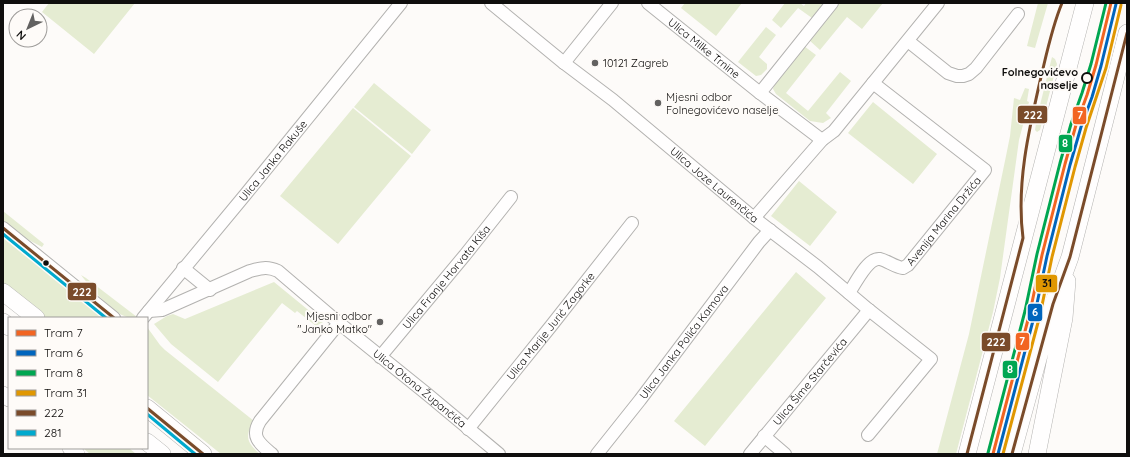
<svg xmlns="http://www.w3.org/2000/svg" width="1130" height="457" font-family="Quicksand,sans-serif">
<rect width="100%" height="100%" fill="#fdfbf9"/>
<path fill="#e5ecd2" d="M49,3H135L94,54L42,12Z
M685,3H742L716,36L681,8Z
M785,3H800L804,6L806,3H827L817,17L812,18L798,8L781,28L772,20Z
M840,3H883L862,29L847,17L820,50L809,40Z
M1038,3H1048L1035,48L1027,46Z
M766,27L776,35L759,57L767,64V69L761,75L756,76L738,62Z
M804,46L816,55L786,93L808,111L840,72L851,81L826,113L831,118L823,123L810,121L776,94L773,89L774,85Z
M1052,57L1055,59L1057,64L1040,130L1037,132L1035,130L1037,117Z
M374,83L431,130L412,154L354,107Z
M1025,88L1029,89L1027,101L1029,102L1019,140L1000,278L993,312L956,454H937L969,334L1006,156L1010,136L1014,98L1020,100Z
M873,102L937,154L913,184L848,133Z
M353,108L411,156L338,244L280,196Z
M799,181L837,212L810,246L771,216Z
M3,211L44,244L42,247L25,238L3,220Z
M3,238L103,317L104,318H40L3,288Z
M796,272L826,298L705,446L674,421Z
M81,275L86,278L137,317C120,324 91,288 81,275Z
M274,282L323,322L316,326L297,311L295,313L282,303L218,382L171,344L154,324L167,316L173,314L185,319Z
M147,327L160,345L165,350L254,421C244,436 247,443 260,454H221L147,395Z
M83,448H129L136,454H90Z"/>
<g fill="none" stroke-linecap="round" stroke-linejoin="round">
<g stroke="#b3b2b0" stroke-width="14">
<g id="minor">
<path id="s1" d="M491,3L564,63L613,100L754,218L818,267L869,310L931,359L868,435"/>
<path id="s2" d="M648,3L760,93L822,140"/>
<path d="M908,41L948,73L957,76H963L969,74L976,68L1018,14"/>
<path d="M564,63L612,3"/>
<path d="M760,93L832,3"/>
<path d="M754,218L822,140L834,131L938,3"/>
<path d="M3,228L114,318"/>
<path d="M183,268L210,290"/>
<path id="s3" d="M849,293C855,284 868,257 880,259C888,261 895,267 903,268L908,265L985,170L873,83"/>
<path id="s4" d="M149,311L162,310L250,271C262,268 267,266 278,271L339,323L427,394L499,454"/>
<path id="s5" d="M143,318L245,195L401,3"/>
<path id="s6" d="M380,357L465,255L511,197"/>
<path id="s7" d="M468,429L551,326L632,223"/>
<path d="M764,436L785,454"/>
<path d="M272,454C260,444 250,437 260,421L339,323"/>
<path id="s8" d="M597,454L640,400L759,242L770,230"/>
<path id="s9" d="M750,454L869,310"/>
</g>
</g>
<g stroke="#b3b2b0" stroke-width="16">
<path id="tertiary" d="M3,394L9,399
M70,448L77,454"/>
</g>
<g stroke="#b3b2b0" stroke-width="18">
<path id="secondary" d="M3,292L36,318
M3,322L9,327
M147,408L203,454
M147,442L162,454
M967,454L1085,3
M1012,454L1053,304L1070,257L1127,33
M1037,454L1064,318L1067,281"/>
</g>
<use href="#minor" stroke="#fffefe" stroke-width="12"/>
<use href="#tertiary" stroke="#fffefe" stroke-width="15"/>
<use href="#secondary" stroke="#fffefe" stroke-width="17"/>
<g stroke="#fefbf8" stroke-width="6">
<path id="bus-1" d="M3,228L114,318
M147,408L203,454
M967,454L1023,238C1016,184 1029,129 1041,77C1047,52 1052,27 1062,3
M1012,454L1053,304L1070,257L1127,33"/>
</g>
<g stroke="#fefbf8" stroke-width="6">
<path id="bus-2" d="M3,234L106,318
M147,414L195,454"/>
</g>
<use href="#bus-1" stroke="#7a4b2a" stroke-width="3"/>
<use href="#bus-2" stroke="#00a9ce" stroke-width="3"/>
<g stroke="#fefbf8" stroke-width="6">
<path id="tram-1" d="M993,454L1030,312L1042,255L1065,164L1076,125L1087,95L1096,65L1111,3"/>
</g>
<g stroke="#fefbf8" stroke-width="6">
<path id="tram-2" d="M998,454L1035,313L1047,256L1070,165L1081,127L1092,97L1101,66L1116,4"/>
</g>
<g stroke="#fefbf8" stroke-width="6">
<path id="tram-3" d="M988,453L1025,311L1037,254L1060,163L1071,124L1082,93L1091,64L1106,3"/>
</g>
<g stroke="#fefbf8" stroke-width="6">
<path id="tram-4" d="M1003,454L1040,315L1052,257L1075,167L1086,128L1106,68L1121,5"/>
</g>
<use href="#tram-1" stroke="#f26522" stroke-width="3"/>
<use href="#tram-2" stroke="#0065bd" stroke-width="3"/>
<use href="#tram-3" stroke="#00a651" stroke-width="3"/>
<use href="#tram-4" stroke="#e09701" stroke-width="3"/>
</g>
<g fill="#626160" stroke="#fefbf8" stroke-width="1.5">
<circle cx="595" cy="63" r="4"/>
<circle cx="658" cy="103" r="4"/>
<circle cx="380" cy="322" r="4"/>
</g>
<circle fill="#fefbf8" stroke="#0f0e0d" stroke-width="2" cx="1087" cy="78" r="5"/>
<circle fill="#0f0e0d" stroke="#fefbf8" stroke-width="1.5" cx="46" cy="263" r="3.5"/>
<g text-anchor="middle" stroke-width="4" stroke-linejoin="round" paint-order="stroke">
<g font-size="11" fill="#0f0e0d" stroke="#fefbf8">
<text dy="4" stroke="none"><textPath href="#s2" startOffset="72">Ulica Milke Trnine</textPath></text>
<text dy="4" stroke="none"><textPath href="#s5" startOffset="204">Ulica Janka Rakuše</textPath></text>
<text dy="4" stroke="none"><textPath href="#s1" startOffset="288">Ulica Joze Laurenčića</textPath></text>
<text dy="4" stroke="none"><textPath href="#s3" startOffset="135">Avenija Marina Držića</textPath></text>
<text dy="4" stroke="none"><textPath href="#s6" startOffset="104">Ulica Franje Horvata Kiša</textPath></text>
<text dy="4" stroke="none"><textPath href="#s7" startOffset="132">Ulica Marije Jurić Zagorke</textPath></text>
<text dy="4" stroke="none"><textPath href="#s8" startOffset="142">Ulica Janka Polića Kamova</textPath></text>
<text dy="4" stroke="none"><textPath href="#s9" startOffset="94">Ulica Šime Starčevića</textPath></text>
<text dy="4" stroke="none"><textPath href="#s4" startOffset="322">Ulica Otona Župančiča</textPath></text>
</g>
<g font-size="11" fill="#0f0e0d" stroke="#fefbf8" text-anchor="start">
<text x="603" y="67">10121 Zagreb</text>
<text x="666" y="101">Mjesni odbor<tspan x="666" dy="13">Folnegovićevo naselje</tspan></text>
<text x="372" y="320" text-anchor="end">Mjesni odbor<tspan x="372" dy="13">"Janko Matko"</tspan></text>
</g>
<g font-size="11" font-weight="bold" fill="#0f0e0d" stroke="#fefbf8" text-anchor="end">
<text x="1078" y="76">Folnegovićevo<tspan x="1078" dy="13">naselje</tspan></text>
</g>
</g>
<g stroke="#fefbf8" stroke-width="1.5">
<rect x="1017" y="105" width="31" height="19" rx="4" fill="#7a4b2a"/>
<rect x="1072" y="106" width="15" height="19" rx="4" fill="#f26522"/>
<rect x="1058" y="134" width="15" height="19" rx="4" fill="#00a651"/>
<rect x="1035" y="274" width="23" height="19" rx="4" fill="#e09701"/>
<rect x="67" y="282" width="30" height="19" rx="4" fill="#7a4b2a"/>
<rect x="1027" y="303" width="16" height="19" rx="4" fill="#0065bd"/>
<rect x="1015" y="332" width="15" height="19" rx="4" fill="#f26522"/>
<rect x="981" y="332" width="30" height="20" rx="4" fill="#7a4b2a"/>
<rect x="1002" y="360" width="16" height="19" rx="4" fill="#00a651"/>
</g>
<g font-size="11" text-anchor="middle" font-weight="bold" fill="#fff">
<text x="1033" y="119">222</text>
<text x="1080" y="119">7</text>
<text x="1065" y="147">8</text>
<text x="82" y="296">222</text>
<text x="1035" y="316">6</text>
<text x="1022" y="345">7</text>
<text x="996" y="346">222</text>
<text x="1010" y="373">8</text>
</g>
<g font-size="11" text-anchor="middle" font-weight="bold" fill="#111">
<text x="1047" y="287">31</text>
</g>
<rect width="1130" height="457" fill="none" stroke="#0f0e0d" stroke-width="8"/>
<rect x="8" y="317" width="140" height="132" fill="#fefbf8" stroke="#9e9c9a"/>
<rect x="16" y="330" width="20" height="6" fill="#f26522" stroke="#9e9c9a"/>
<text x="44" y="337" font-size="12" fill="#0f0e0d">Tram 7</text>
<rect x="16" y="350" width="20" height="6" fill="#0065bd" stroke="#9e9c9a"/>
<text x="44" y="357" font-size="12" fill="#0f0e0d">Tram 6</text>
<rect x="16" y="370" width="20" height="6" fill="#00a651" stroke="#9e9c9a"/>
<text x="44" y="377" font-size="12" fill="#0f0e0d">Tram 8</text>
<rect x="16" y="390" width="20" height="6" fill="#e09701" stroke="#9e9c9a"/>
<text x="44" y="397" font-size="12" fill="#0f0e0d">Tram 31</text>
<rect x="16" y="410" width="20" height="6" fill="#7a4b2a" stroke="#9e9c9a"/>
<text x="44" y="417" font-size="12" fill="#0f0e0d">222</text>
<rect x="16" y="430" width="20" height="6" fill="#00a9ce" stroke="#9e9c9a"/>
<text x="44" y="437" font-size="12" fill="#0f0e0d">281</text>
<g transform="translate(28 28) rotate(223)"><circle r="19" fill="#fefbf8" stroke="#9e9c9a"/>
<path d="M0-3L7 15L0 10L-7 15Z" fill="#626160"/>
<text y="-6" font-size="11" font-weight="bold" text-anchor="middle" fill="#0f0e0d">N</text>
</g>
</svg>
